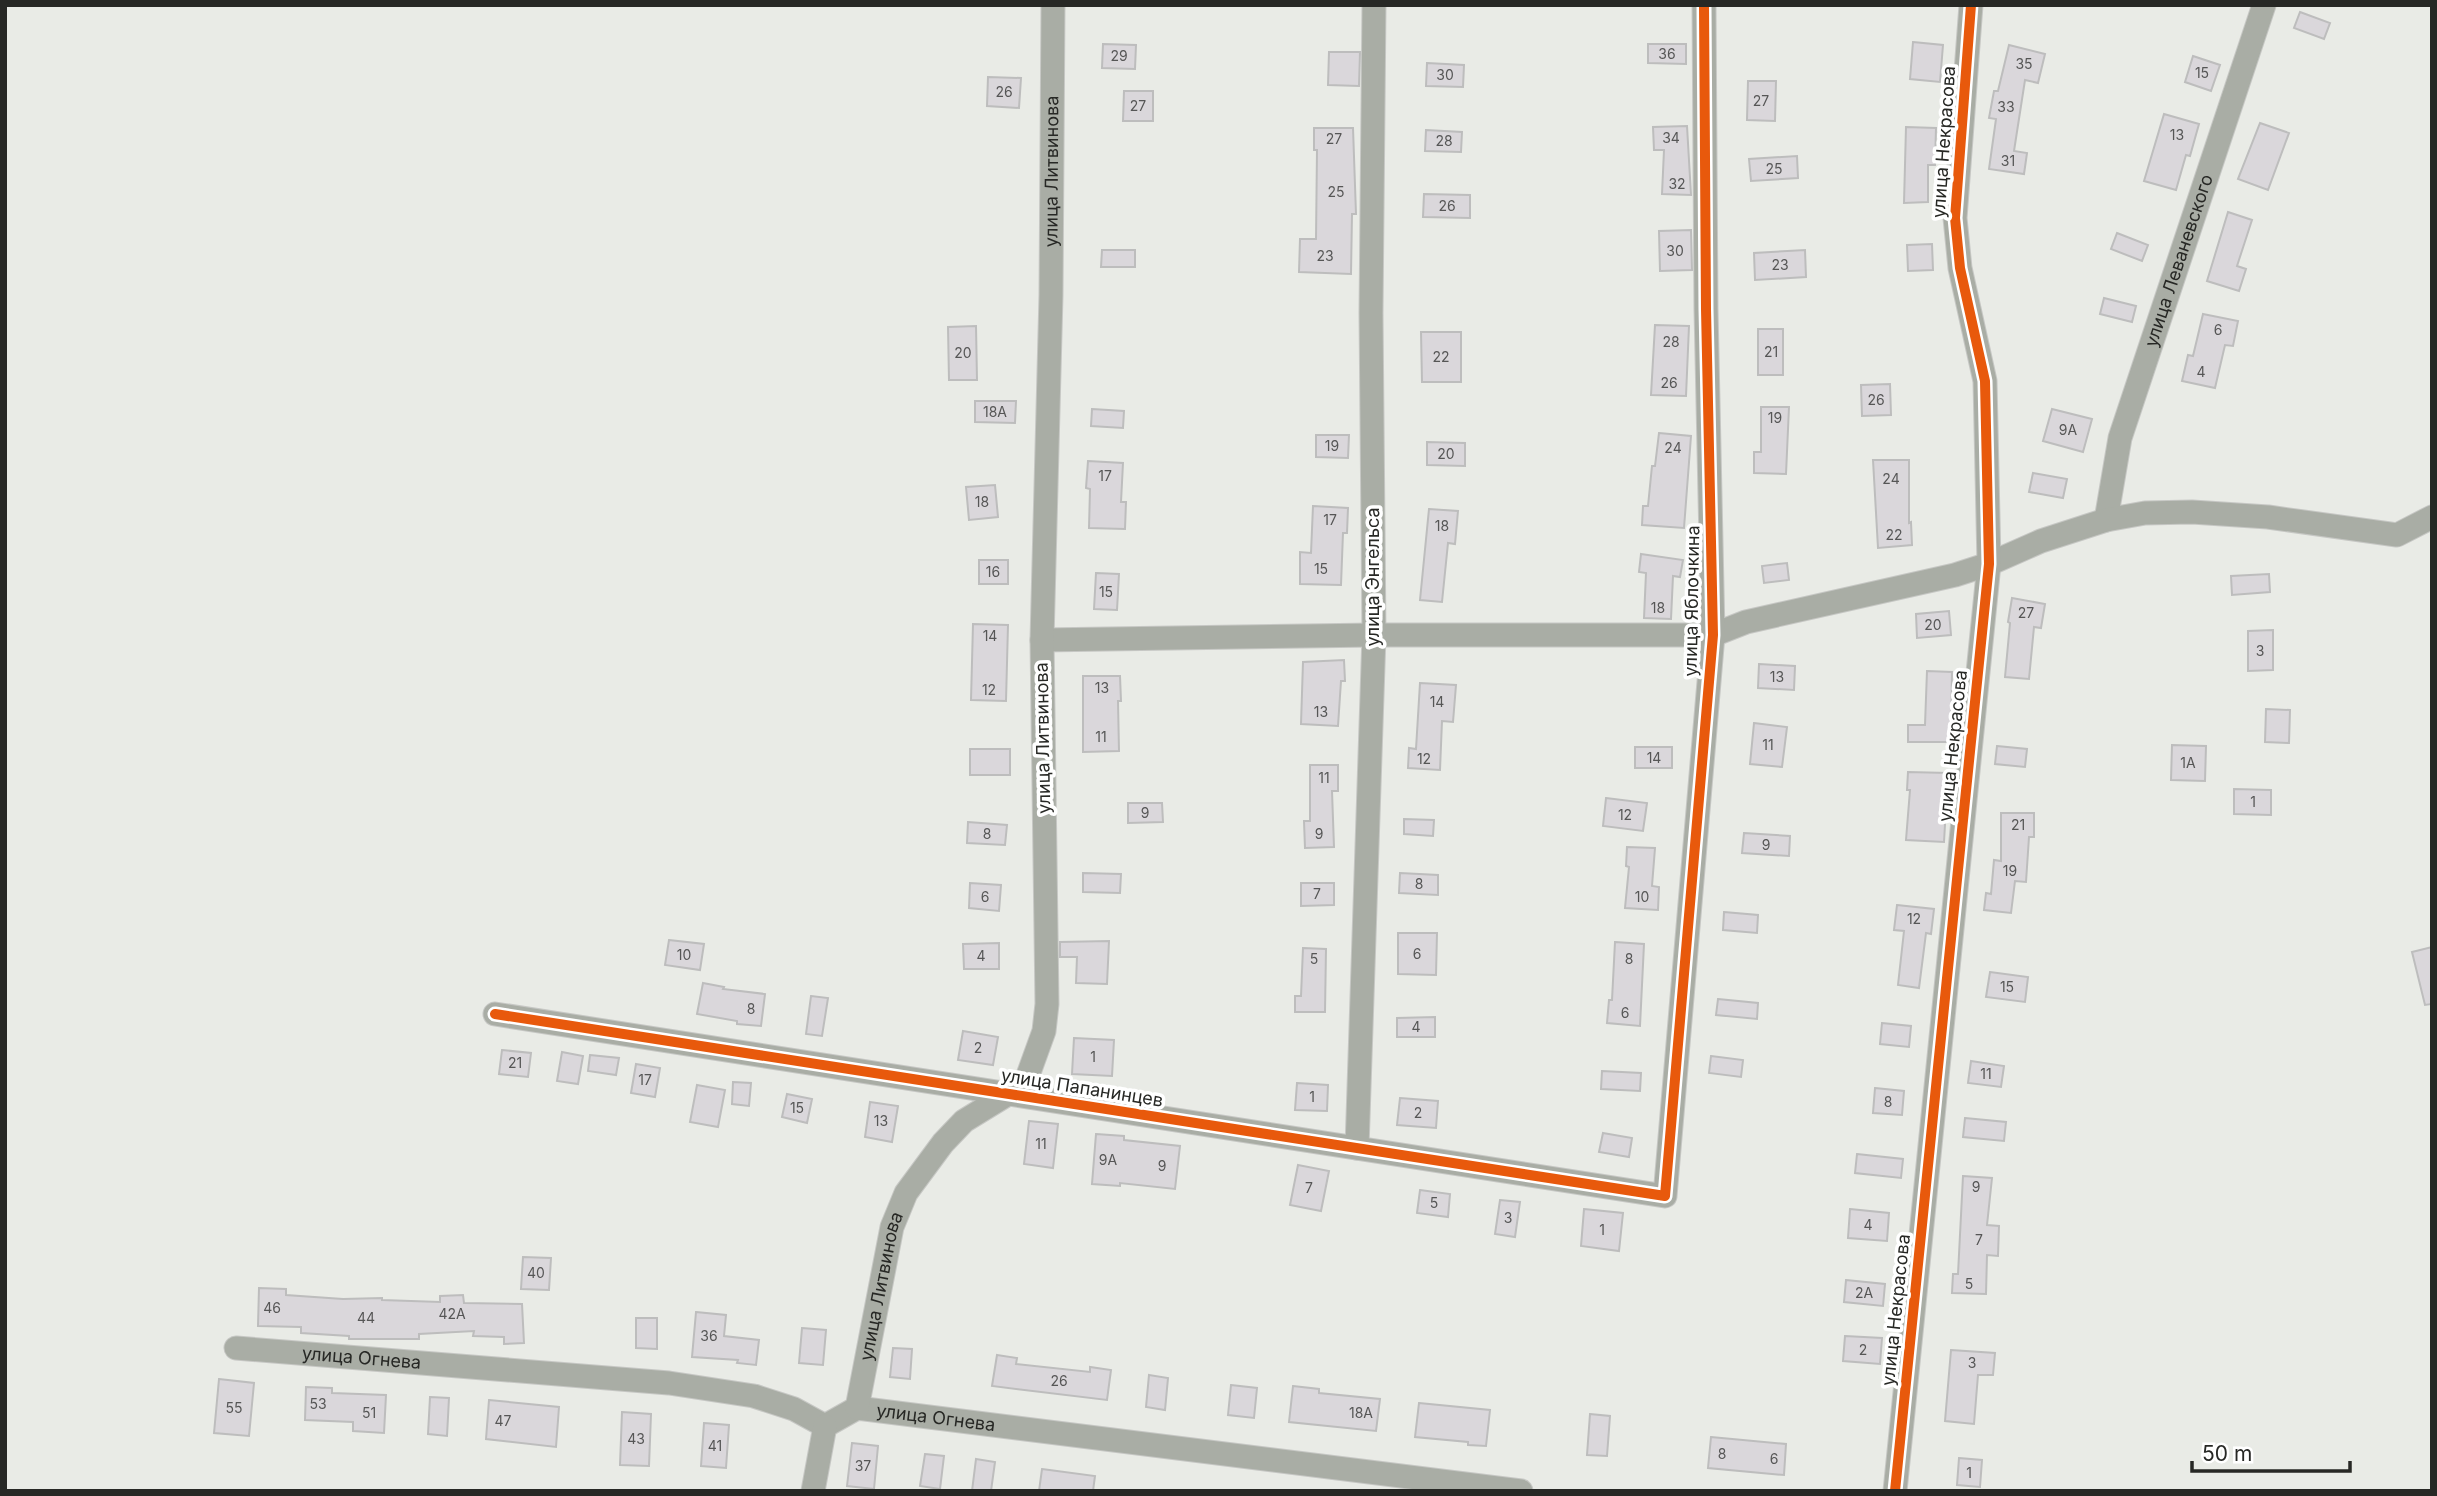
<svg xmlns="http://www.w3.org/2000/svg" width="2437" height="1496" font-family="Inter,sans-serif">
<rect width="100%" height="100%" fill="#e9ebe6"/>
<path fill="#dad7db" stroke="#bdbdbd" stroke-width="2" d="M2300,12L2330,23L2324,39L2294,28Z
M1913,42L1943,45L1940,82L1910,79Z
M1103,44L1136,45L1135,69L1102,68Z
M1648,44H1686V64L1648,63Z
M2009,45L2045,54L2038,83L2025,80L2014,151L2027,153L2024,174L1989,169L1996,119L1989,118L1994,91H1998Z
M1329,52H1360L1359,86L1328,85Z
M2193,56L2220,65L2211,91L2185,82Z
M1427,63L1464,65L1463,87L1426,86Z
M988,77L1021,78L1019,108L987,106Z
M1748,81H1776L1775,121L1747,120Z
M1124,91H1153V121H1123Z
M2164,114L2199,124L2190,156L2186,155L2176,190L2144,181Z
M2260,123L2289,133L2268,190L2238,179Z
M1687,126L1691,195L1662,194L1664,150H1654L1653,127Z
M1906,127L1936,128L1935,165H1928V202L1904,203Z
M1314,128H1353L1356,214H1352L1351,274L1299,272L1300,239H1316L1317,150H1314Z
M1426,130L1462,132L1461,152L1425,151Z
M1797,156L1798,178L1751,181L1749,159Z
M1424,194L1470,195V218L1423,217Z
M2228,212L2252,220L2237,266L2246,269L2239,291L2207,281Z
M1691,230L1692,270L1660,271L1659,231Z
M2117,233L2148,245L2142,261L2111,249Z
M1932,244L1933,270L1908,271L1907,245Z
M1102,250H1135V267H1101Z
M1805,250L1806,277L1755,280L1754,253Z
M2104,298L2136,306L2132,322L2100,314Z
M2203,314L2238,321L2233,346L2225,345L2215,388L2182,381L2188,355L2193,356Z
M1655,325L1689,326L1686,396L1651,395Z
M976,326L977,380H949L948,327Z
M1758,329H1783V375H1758Z
M1421,332H1461V382H1422Z
M1890,384L1891,415L1862,416L1861,385Z
M975,401H1016L1015,423L975,422Z
M1761,407H1789L1786,474L1754,473V452H1761Z
M1092,409L1124,411L1123,428L1091,426Z
M2052,409L2092,419L2083,452L2043,441Z
M1659,433L1691,436L1684,528L1642,525L1643,506H1648L1652,466H1655Z
M1316,435H1349L1348,458L1316,457Z
M1427,442L1465,443V466L1427,465Z
M1873,460H1909V523L1911,522L1912,545L1878,548Z
M1088,461L1123,463L1121,502H1126L1125,529L1089,528L1090,489L1086,488Z
M2033,473L2067,479L2063,498L2029,492Z
M995,485L998,517L969,520L966,487Z
M1313,506L1348,508L1347,533H1343L1341,585L1300,584V552L1311,553Z
M1429,509L1458,511L1455,544L1448,543L1442,602L1420,600Z
M1641,554L1683,560L1680,577L1673,576L1671,619L1644,618L1646,573L1639,572Z
M979,560H1008V584H979Z
M1787,563L1789,580L1764,583L1762,566Z
M1096,573L1119,574L1117,610L1094,609Z
M2269,574L2270,592L2232,595L2231,576Z
M2012,598L2045,604L2041,628L2034,627L2029,679L2005,677L2010,623L2008,622Z
M1949,611L1951,635L1917,638L1916,614Z
M973,624L1008,625L1006,701L971,700Z
M2273,630V670L2248,671V631Z
M1344,660L1345,681H1341L1338,726L1301,724L1303,662Z
M1759,664L1795,666L1794,690L1758,688Z
M1927,671L1952,672L1951,742H1908V725H1925Z
M1083,676H1120L1121,701H1118L1119,751L1083,752Z
M1420,683L1456,685L1453,722L1442,721L1440,770L1408,768L1409,748L1416,749Z
M2266,709L2290,710L2289,743L2265,742Z
M1754,723L1787,727L1782,767L1750,764Z
M2172,745L2206,746L2205,781L2171,780Z
M1997,746L2027,749L2025,767L1995,764Z
M1635,747H1672V768H1635Z
M970,749H1010V775H970Z
M1310,765H1338V791H1332L1334,847L1305,848L1304,821H1310Z
M1908,772L1948,773L1944,842L1906,840L1910,790H1907Z
M2234,789L2271,790V815L2234,814Z
M1606,798L1647,803L1643,831L1603,826Z
M1128,803H1162L1163,822L1128,823Z
M2001,813H2034V837H2029L2026,882L2015,881L2011,913L1984,910L1986,893L1991,894L1994,860L2001,861Z
M1404,819L1434,820L1433,836L1404,834Z
M968,822L1007,825L1005,845L967,843Z
M1744,833L1790,836L1789,856L1742,853Z
M1627,847L1655,848L1652,886L1659,887L1658,910L1625,908L1629,867L1626,866Z
M1083,873L1121,874L1120,893L1083,892Z
M1400,873L1438,875V895L1399,893Z
M970,883L1001,885L999,911L969,908Z
M1301,883H1334V905L1301,906Z
M1897,905L1934,909L1931,934L1926,933L1919,988L1898,985L1904,931L1894,930Z
M1724,912L1758,915L1757,933L1723,930Z
M1398,933H1437L1436,975L1398,974Z
M669,940L704,944L700,970L665,965Z
M1109,941L1107,984L1076,983L1077,957H1060V942Z
M1615,942L1644,944L1640,1026L1607,1023L1609,1000H1612Z
M999,943V969H964L963,944Z
M2432,947V1004L2425,1005L2412,952Z
M1303,948L1326,949L1325,1012H1295V996H1301Z
M1990,972L2028,977L2025,1002L1986,997Z
M703,983L724,987L723,989L765,994L761,1026L737,1024V1021L697,1014Z
M811,996L828,998L822,1036L806,1034Z
M1718,999L1758,1003L1757,1019L1716,1015Z
M1435,1017V1037H1397V1018Z
M1882,1023L1911,1026L1909,1047L1880,1044Z
M963,1031L998,1037L993,1065L958,1060Z
M1074,1038L1114,1040L1112,1076L1072,1074Z
M502,1050L531,1053L528,1077L499,1074Z
M562,1052L583,1056L578,1084L557,1081Z
M590,1055L619,1058L616,1075L588,1071Z
M1711,1056L1743,1060L1741,1077L1709,1073Z
M1971,1061L2004,1066L2001,1087L1968,1083Z
M636,1064L660,1068L655,1097L631,1093Z
M1602,1071L1641,1073L1640,1091L1601,1089Z
M733,1082L751,1083L749,1106L732,1104Z
M1297,1083L1328,1085L1327,1111L1295,1110Z
M697,1085L725,1090L718,1127L690,1122Z
M1875,1088L1904,1091L1902,1115L1873,1113Z
M787,1094L812,1099L807,1123L782,1117Z
M1400,1098L1438,1101L1436,1128L1397,1125Z
M870,1102L898,1106L892,1142L865,1137Z
M1965,1118L2006,1122L2004,1141L1963,1137Z
M1029,1121L1058,1124L1053,1168L1024,1164Z
M1603,1133L1632,1138L1629,1157L1599,1152Z
M1096,1134L1124,1136V1140L1180,1146L1175,1189L1120,1183V1186L1092,1184Z
M1857,1154L1903,1159L1901,1178L1855,1173Z
M1298,1165L1329,1171L1321,1211L1290,1205Z
M1963,1176L1992,1178L1987,1225L1999,1226L1998,1256L1987,1255L1986,1294L1952,1293L1953,1274H1958Z
M1420,1190L1450,1194L1448,1217L1417,1213Z
M1500,1200L1520,1202L1515,1237L1495,1234Z
M1584,1209L1623,1213L1619,1251L1581,1246Z
M1850,1209L1889,1213L1887,1241L1848,1238Z
M523,1257L551,1258L549,1290L521,1289Z
M1846,1280L1885,1284L1883,1306L1844,1302Z
M259,1288L286,1289V1295L343,1299L382,1298V1300L440,1302V1296L463,1295L464,1303L522,1304L524,1343L504,1344V1337L473,1336L474,1331L419,1334V1339H349V1336L301,1333V1327L258,1326Z
M696,1312L726,1315L724,1336L759,1340L756,1365L737,1363L738,1360L692,1357Z
M636,1318H657V1349L636,1348Z
M802,1328L826,1330L823,1365L799,1363Z
M1845,1336L1882,1338L1880,1364L1843,1361Z
M893,1348L912,1349L910,1379L890,1377Z
M1951,1350L1995,1353L1993,1375H1978L1974,1424L1945,1421Z
M997,1355L1017,1358L1016,1364L1090,1372V1367L1111,1370L1107,1400L992,1386Z
M1149,1375L1168,1378L1165,1410L1146,1407Z
M219,1379L254,1383L249,1436L214,1433Z
M1231,1385L1257,1388L1254,1418L1228,1415Z
M1293,1386L1319,1389V1393L1380,1399L1376,1431L1289,1422Z
M306,1387L332,1388V1393L386,1395L384,1433L353,1431V1422L305,1420Z
M430,1397L449,1398L447,1436L428,1434Z
M489,1400L559,1407L556,1447L486,1439Z
M1419,1403L1490,1410L1486,1446L1468,1445V1442L1415,1437Z
M622,1412L651,1414L649,1466L620,1465Z
M1590,1414L1610,1416L1607,1456L1587,1455Z
M704,1423L729,1425L726,1468L701,1466Z
M1711,1437L1786,1444L1784,1475L1708,1468Z
M852,1443L878,1446L874,1489L847,1486Z
M925,1454L944,1456L940,1489L920,1486Z
M1959,1458L1982,1460L1980,1487L1957,1485Z
M976,1459L995,1462L991,1491H972Z
M1042,1469L1095,1476L1093,1491H1039Z"/>
<g fill="none" stroke-linecap="round" stroke-linejoin="round">
<g stroke="#c6c7c4" stroke-width="25">
<g id="minor">
<path id="s1" d="M2106,520L2120,438L2264,5"/>
<path d="M1042,640L1374,635H1713L1746,622L1955,575L1989,564L2041,541L2106,520L2145,513L2192,512L2268,517L2397,535L2432,517"/>
<path d="M495,1014L1665,1196L1713,635L1706,309L1704,5"/>
<path d="M1357,1148L1374,635L1371,313L1374,5"/>
<path id="s2" d="M236,1348L669,1383L754,1396L794,1409L825,1426L857,1408L1521,1491"/>
<path id="s3" d="M857,1408L892,1227L906,1193L943,1143L964,1121L1008,1094L1027,1078L1044,1031L1047,1004L1042,640L1051,295L1053,5"/>
<path d="M813,1491L825,1426"/>
<path d="M1895,1491L1989,564L1985,381L1960,268L1955,218L1971,5"/>
</g>
</g>
<use href="#minor" stroke="#a9ada5" stroke-width="23"/>
<g stroke="#fff" stroke-width="15">
<path id="cycleway" d="M495,1014L1665,1196L1713,635L1706,309L1704,5
M1895,1491L1989,564L1985,381L1960,268L1955,218L1971,5"/>
</g>
<use href="#cycleway" stroke="#e8590c" stroke-width="10"/>
</g>
<g text-anchor="middle" stroke-width="7" stroke-linejoin="round" paint-order="stroke">
<g font-size="14" fill="#565656">
<text x="1667" y="59">36</text>
<text x="1119" y="61">29</text>
<text x="2024" y="69">35</text>
<text x="2202" y="78">15</text>
<text x="1445" y="80">30</text>
<text x="1004" y="97">26</text>
<text x="1761" y="106">27</text>
<text x="1138" y="111">27</text>
<text x="2006" y="112">33</text>
<text x="2177" y="140">13</text>
<text x="1671" y="143">34</text>
<text x="1334" y="144">27</text>
<text x="1444" y="146">28</text>
<text x="2008" y="166">31</text>
<text x="1774" y="174">25</text>
<text x="1677" y="189">32</text>
<text x="1336" y="197">25</text>
<text x="1447" y="211">26</text>
<text x="1675" y="256">30</text>
<text x="1325" y="261">23</text>
<text x="1780" y="270">23</text>
<text x="2218" y="335">6</text>
<text x="1671" y="347">28</text>
<text x="1771" y="357">21</text>
<text x="963" y="358">20</text>
<text x="1441" y="362">22</text>
<text x="2201" y="377">4</text>
<text x="1669" y="388">26</text>
<text x="1876" y="405">26</text>
<text x="995" y="417">18А</text>
<text x="1775" y="423">19</text>
<text x="2068" y="435">9А</text>
<text x="1332" y="451">19</text>
<text x="1673" y="453">24</text>
<text x="1446" y="459">20</text>
<text x="1105" y="481">17</text>
<text x="1891" y="484">24</text>
<text x="982" y="507">18</text>
<text x="1330" y="525">17</text>
<text x="1442" y="531">18</text>
<text x="1894" y="540">22</text>
<text x="1321" y="574">15</text>
<text x="993" y="577">16</text>
<text x="1106" y="597">15</text>
<text x="1658" y="613">18</text>
<text x="2026" y="618">27</text>
<text x="1933" y="630">20</text>
<text x="990" y="641">14</text>
<text x="2260" y="656">3</text>
<text x="1777" y="682">13</text>
<text x="1102" y="693">13</text>
<text x="989" y="695">12</text>
<text x="1437" y="707">14</text>
<text x="1321" y="717">13</text>
<text x="1101" y="742">11</text>
<text x="1768" y="750">11</text>
<text x="1654" y="763">14</text>
<text x="1424" y="764">12</text>
<text x="2188" y="768">1А</text>
<text x="1324" y="783">11</text>
<text x="2253" y="807">1</text>
<text x="1145" y="818">9</text>
<text x="1625" y="820">12</text>
<text x="2018" y="830">21</text>
<text x="987" y="839">8</text>
<text x="1319" y="839">9</text>
<text x="1766" y="850">9</text>
<text x="2010" y="876">19</text>
<text x="1419" y="889">8</text>
<text x="1317" y="899">7</text>
<text x="985" y="902">6</text>
<text x="1642" y="902">10</text>
<text x="1914" y="924">12</text>
<text x="1417" y="959">6</text>
<text x="684" y="960">10</text>
<text x="981" y="961">4</text>
<text x="1314" y="964">5</text>
<text x="1629" y="964">8</text>
<text x="2007" y="992">15</text>
<text x="751" y="1014">8</text>
<text x="1625" y="1018">6</text>
<text x="1416" y="1032">4</text>
<text x="978" y="1053">2</text>
<text x="1093" y="1062">1</text>
<text x="515" y="1068">21</text>
<text x="1986" y="1079">11</text>
<text x="645" y="1085">17</text>
<text x="1312" y="1102">1</text>
<text x="1888" y="1107">8</text>
<text x="797" y="1113">15</text>
<text x="1418" y="1118">2</text>
<text x="881" y="1126">13</text>
<text x="1041" y="1149">11</text>
<text x="1108" y="1165">9А</text>
<text x="1162" y="1171">9</text>
<text x="1976" y="1192">9</text>
<text x="1309" y="1193">7</text>
<text x="1434" y="1208">5</text>
<text x="1508" y="1223">3</text>
<text x="1868" y="1230">4</text>
<text x="1602" y="1235">1</text>
<text x="1979" y="1245">7</text>
<text x="536" y="1278">40</text>
<text x="1969" y="1289">5</text>
<text x="1864" y="1298">2А</text>
<text x="272" y="1313">46</text>
<text x="452" y="1319">42А</text>
<text x="366" y="1323">44</text>
<text x="709" y="1341">36</text>
<text x="1863" y="1355">2</text>
<text x="1972" y="1368">3</text>
<text x="1059" y="1386">26</text>
<text x="318" y="1409">53</text>
<text x="234" y="1413">55</text>
<text x="369" y="1418">51</text>
<text x="1361" y="1418">18А</text>
<text x="503" y="1426">47</text>
<text x="636" y="1444">43</text>
<text x="715" y="1451">41</text>
<text x="1722" y="1459">8</text>
<text x="1774" y="1464">6</text>
<text x="863" y="1471">37</text>
<text x="1969" y="1478">1</text>
</g>
<g font-size="18" fill="#272825" stroke="#fff">
<text transform="translate(1944 142) rotate(-86)" y="6">улица Некрасова</text>
<text dy="6" stroke="none"><textPath href="#s3" startOffset="1300">улица Литвинова</textPath></text>
<text dy="6" stroke="none"><textPath href="#s1" startOffset="270">улица Леваневского</textPath></text>
<text transform="translate(1373 577) rotate(-90)" y="6">улица Энгельса</text>
<text transform="translate(1692 601) rotate(-89)" y="6">улица Яблочкина</text>
<text transform="translate(1043 738) rotate(-91)" y="6">улица Литвинова</text>
<text transform="translate(1953 746) rotate(-84)" y="6">улица Некрасова</text>
<text transform="translate(1082 1088) rotate(9)" y="6">улица Папанинцев</text>
<text dy="6" stroke="none"><textPath href="#s3" startOffset="124">улица Литвинова</textPath></text>
<text transform="translate(1896 1310) rotate(-84)" y="6">улица Некрасова</text>
<text dy="6" stroke="none"><textPath href="#s2" startOffset="126">улица Огнева</textPath></text>
<text dy="6" stroke="none"><textPath href="#s2" startOffset="714">улица Огнева</textPath></text>
</g>
</g>
<rect width="2437" height="1496" fill="none" stroke="#272825" stroke-width="14"/>
<path d="M2192 1461v10h158v-10" fill="none" stroke="#272825" stroke-width="3.5"/>
<text x="2202" y="1461" font-size="21" fill="#272825" stroke="#ffffff" stroke-width="5" paint-order="stroke">50 m</text>
</svg>
